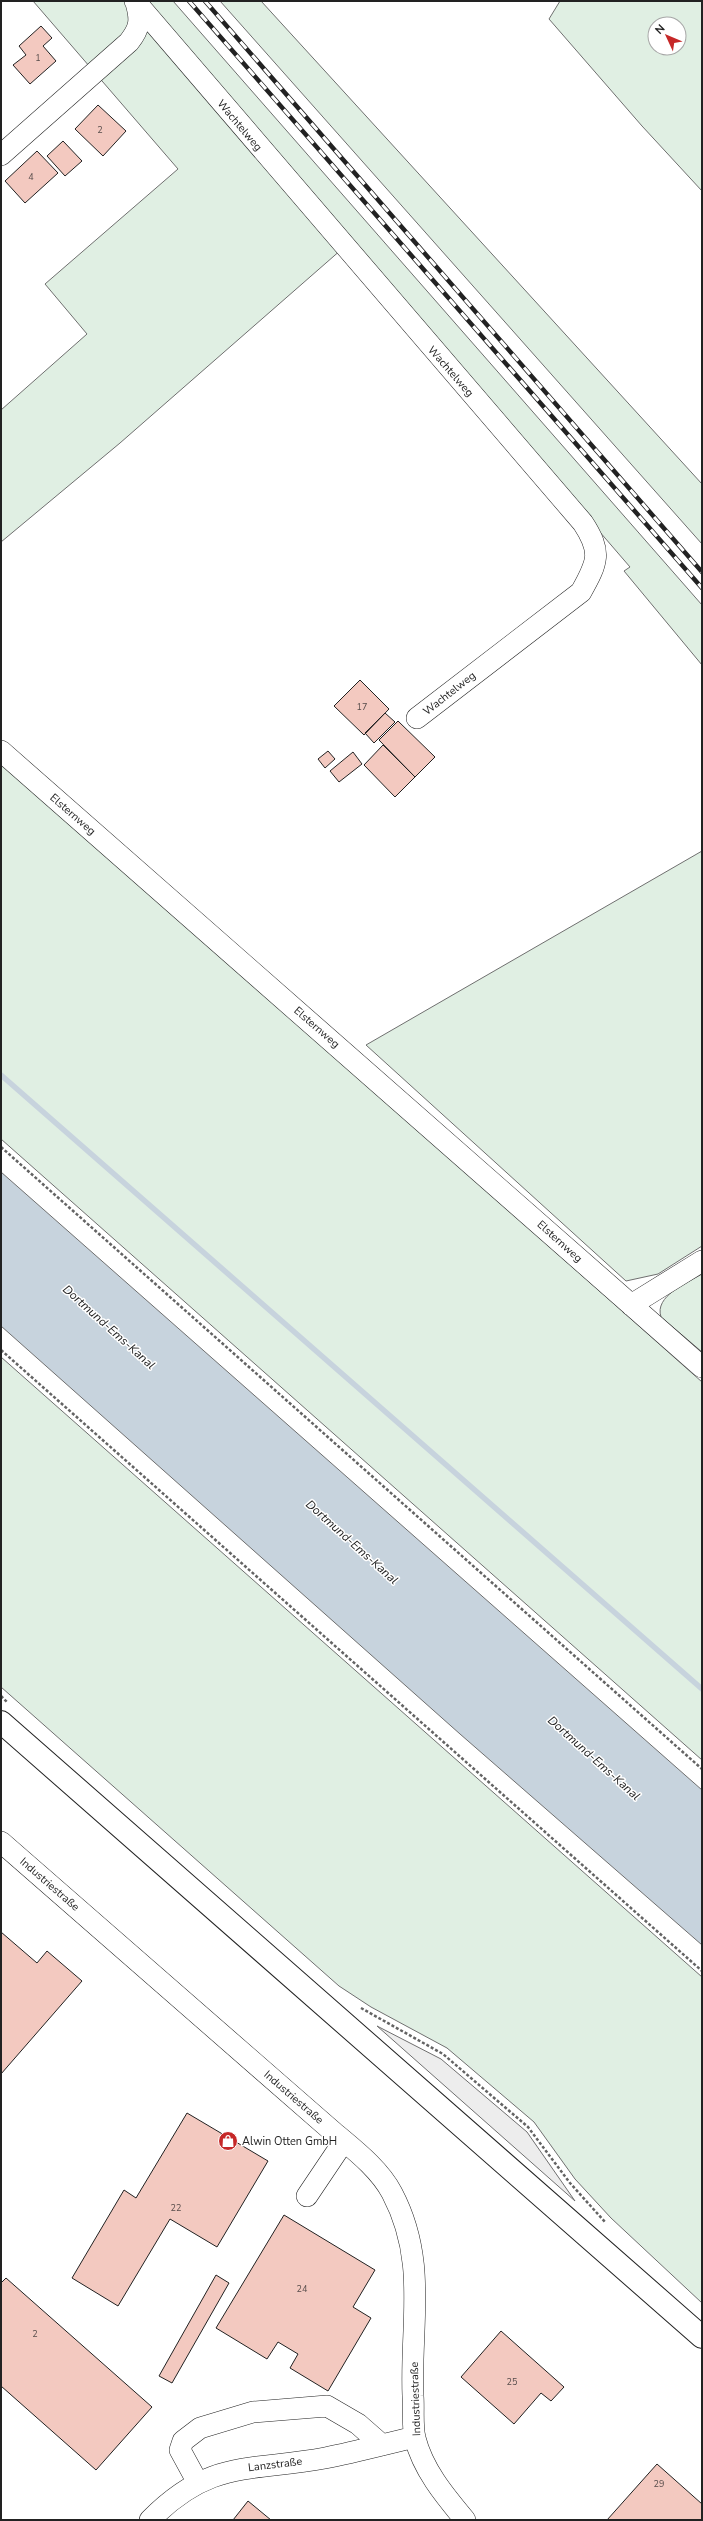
<svg xmlns="http://www.w3.org/2000/svg" width="703" height="2521" font-family="'Nunito Sans',sans-serif">
<rect width="100%" height="100%" fill="#fff"/>
<path fill="#e0efe3" stroke="#6f6f6f" fill-rule="evenodd" d="M33,1H173L702,605V665L624,571L630,567L350,242L120,443L1,542V410L87,334L45,284L178,169Z
M220,1H261L702,484V544Z
M560,1H702V191L642,126L549,19ZM655,24H679V48H655Z
M1,760L702,1382V1760L1,1139Z
M702,851V1246L658,1274L626,1281L366,1045Z
M702,1274V1352L661,1317C654,1296 687,1283 702,1274Z
M1,1357L702,1977V2303L611,2218L575,2179L534,2122L447,2048L371,2007L339,1986L1,1687Z"/>
<path fill="#ededed" stroke="#6f6f6f" d="M377,2026L441,2059L527,2132L575,2201Z"/>
<path fill="#c7d3dd" stroke="#6f6f6f" d="M1,1172L702,1790V1945L460,1734L1,1326Z"/>
<g fill="none" stroke-linecap="round" stroke-linejoin="round">
<path stroke="#c7d3dd" stroke-width="5.5" d="M1,1075L702,1689"/>
</g>
<path fill="#f3c9c0" stroke="#222" d="M41,26L52,38L43,46L56,61L30,84L13,65L26,55L19,46Z
M98,105L126,131L103,156L75,129Z
M63,141L82,161L65,176L47,156Z
M37,151L58,173L25,203L5,181Z
M360,680L389,709L364,735L334,706Z
M385,713L395,722L374,743L365,733Z
M398,721L435,757L415,777L379,740Z
M383,745L415,777L395,797L364,765Z
M328,751L335,759L325,768L318,759Z
M353,752L362,764L339,782L330,771Z
M1,1932L37,1963L47,1951L82,1981L1,2074Z
M187,2113L268,2161L217,2247L170,2219L118,2306L72,2278L124,2190L136,2198Z
M284,2215L375,2270L353,2307L371,2318L328,2391L290,2368L298,2354L278,2342L267,2359L216,2328Z
M216,2275L229,2283L172,2383L159,2376Z
M6,2278L152,2407L96,2470L1,2386V2283Z
M501,2331L564,2387L551,2401L541,2393L514,2424L461,2377Z
M657,2464L702,2504V2520H607Z
M248,2501L271,2520H233Z"/>
<g fill="none" stroke-linecap="round" stroke-linejoin="round">
<g stroke="#222" stroke-width="22">
<path id="minor" d="M135,1L583,523C602,552 598,562 581,592L417,718
M1,155L129,42C140,28 141,20 136,3
M1,751L702,1367
M631,1305L702,1261
M1,1842L331,2130C352,2148 379,2168 392,2193C428,2261 410,2323 413,2396C414,2409 412,2425 415,2438C423,2470 445,2496 465,2520
M307,2196L344,2141
M198,2483L180,2450L183,2441L200,2428L253,2412L327,2406L358,2424L382,2445
M150,2520C210,2459 249,2472 325,2458C355,2452 385,2444 415,2437"/>
</g>
<g stroke="#222" stroke-width="24">
<path id="major" d="M1,1722L702,2337"/>
</g>
<path stroke="#646464" stroke-width="2.5" stroke-dasharray="3 2" stroke-linecap="butt" d="M1,1147L702,1769
M1,1350L702,1971
M1,1696L8,1703
M361,2008L443,2054L528,2127L570,2183L605,2222"/>
<use href="#minor" stroke="#fff" stroke-width="21"/>
<use href="#major" stroke="#fff" stroke-width="22"/>
<g stroke="#222" stroke-width="4.5">
<path id="rail" d="M189,1L702,588
M205,1L702,572"/>
</g>
<use href="#rail" stroke="#fff" stroke-width="3" stroke-dasharray="9" stroke-linecap="butt"/>
</g>
<defs>
<g id="shop-disc" transform="scale(1)"><circle r="9.5" fill="#c62828" stroke="#fff"/><path d="M-5-2.5h2.3a2.7 3.5 0 0 1 5.4 0H5L5.5 6h-11ZM-1.5-2.5h3a1.5 2.3 0 0 0-3 0Z" fill="#fff"/></g>
</defs>
<g fill-rule="evenodd">
<use href="#shop-disc" x="228" y="2141"/>
</g>
<g text-anchor="middle" stroke-width="3" stroke-linejoin="round" paint-order="stroke">
<g font-size="9" fill="#564c4a">
<text x="38" y="61">1</text>
<text x="100" y="133">2</text>
<text x="31" y="180">4</text>
<text x="362" y="710">17</text>
<text x="176" y="2211">22</text>
<text x="302" y="2292">24</text>
<text x="35" y="2337">2</text>
<text x="512" y="2385">25</text>
<text x="659" y="2487">29</text>
</g>
<g font-size="11" fill="#222" stroke="#fff">
<text transform="translate(240 125) rotate(50)" y="4">Wachtelweg</text>
<text transform="translate(451 371) rotate(49)" y="4">Wachtelweg</text>
<text transform="translate(449 693) rotate(-38)" y="4">Wachtelweg</text>
<text transform="translate(73 814) rotate(41)" y="4">Elsternweg</text>
<text transform="translate(317 1027) rotate(41)" y="4">Elsternweg</text>
<text transform="translate(560 1241) rotate(42)" y="4">Elsternweg</text>
<text transform="translate(50 1884) rotate(41)" y="4">Industriestraße</text>
<text transform="translate(294 2097) rotate(41)" y="4">Industriestraße</text>
<text transform="translate(415 2399) rotate(-92)" y="4">Industriestraße</text>
<text transform="translate(275 2464) rotate(-7)" y="4">Lanzstraße</text>
</g>
<g font-size="11" fill="#222" stroke="#fff" text-anchor="start">
<text x="242" y="2145">Alwin Otten GmbH</text>
</g>
<g font-size="12" font-style="italic" fill="#222" stroke="#fff">
<text transform="translate(109 1327) rotate(42)" y="4">Dortmund-Ems-Kanal</text>
<text transform="translate(352 1542) rotate(42)" y="4">Dortmund-Ems-Kanal</text>
<text transform="translate(594 1758) rotate(42)" y="4">Dortmund-Ems-Kanal</text>
</g>
</g>
<rect width="703" height="2521" fill="none" stroke="#222222" stroke-width="4"/>
<g transform="translate(667 36) rotate(314)"><circle r="19" fill="#ffffff" stroke="#a7a7a7"/>
<path d="M0-3L7 15L0 10L-7 15Z" fill="#c62828"/>
<text y="-6" font-size="11" font-weight="bold" text-anchor="middle" fill="#222222">N</text>
</g>
</svg>
